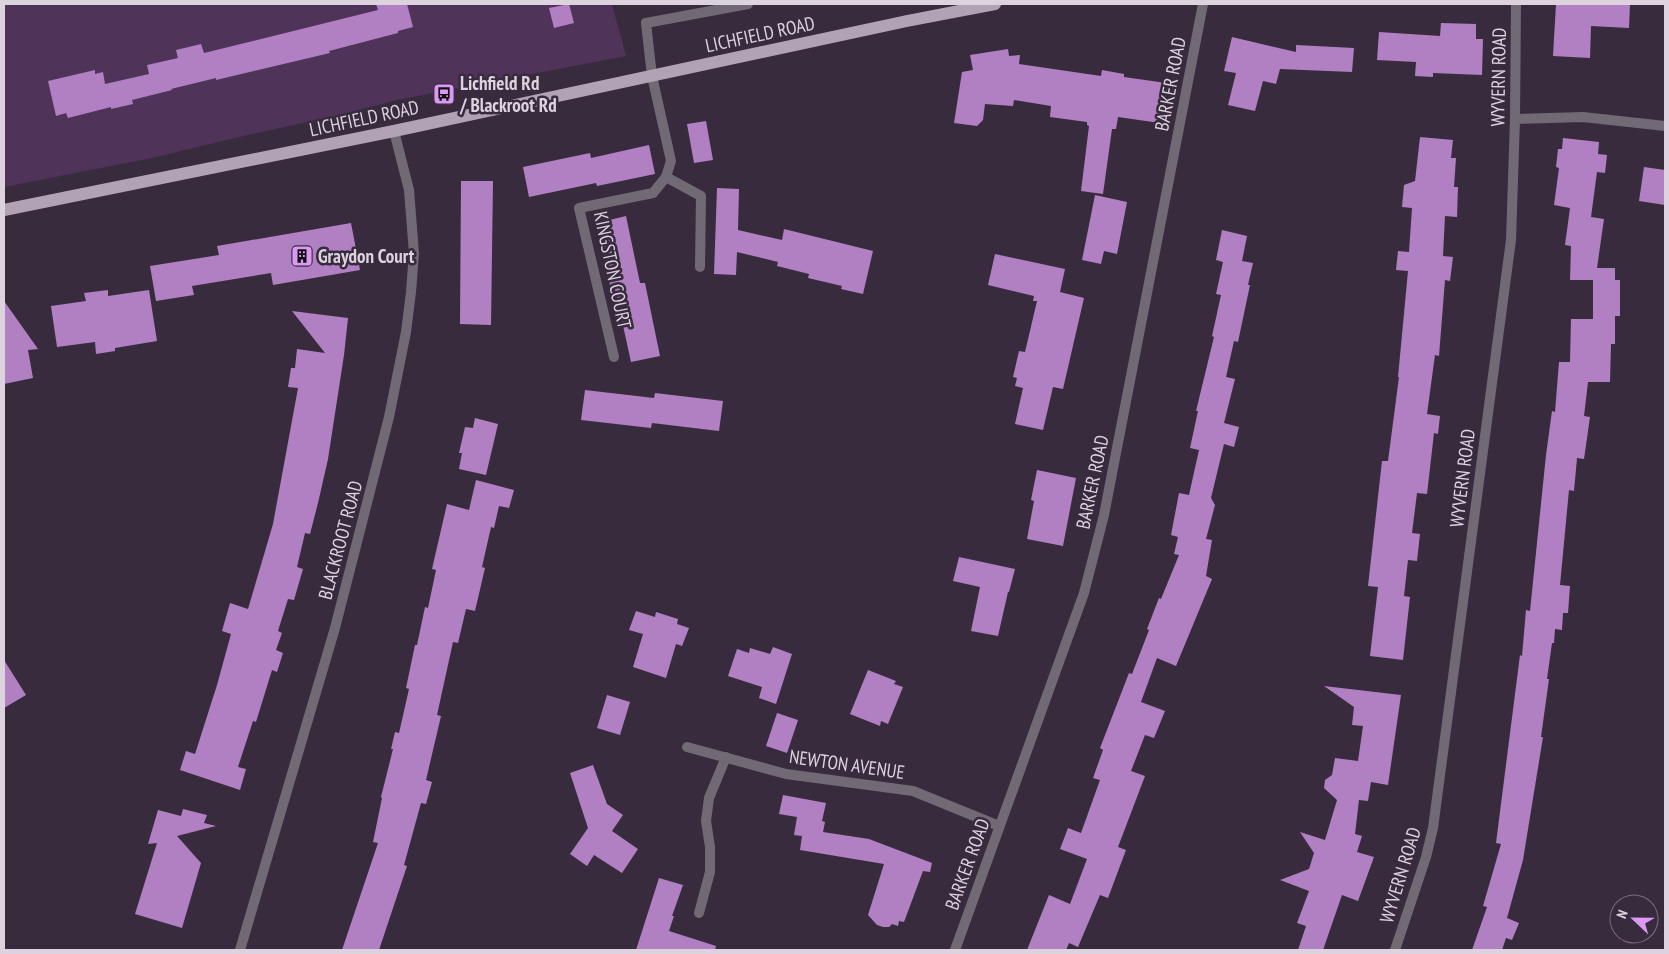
<svg xmlns="http://www.w3.org/2000/svg" width="1669" height="954" font-family="'PT Sans Narrow',sans-serif">
<rect width="100%" height="100%" fill="#392b3e"/>
<path fill="#4f3359" d="M4,4H612L626,56L397,100L347,113L226,140L152,158L4,187Z"/>
<path fill="#b180c3" d="M376,4H407L413,27L398,31V33L329,51L330,53L216,80V78L171,89L172,90L132,100L133,104L111,109V107L68,118L66,113L56,116L48,81L95,70V74L103,72L105,84L149,74L147,65L178,58L176,50L201,44L204,53L378,10Z
M569,4L574,23L554,28L549,8Z
M1556,4H1630L1629,28L1591,26L1590,58L1553,56Z
M1441,23L1476,24V39H1483L1482,75L1433,73V77L1415,76L1416,62L1377,60L1379,32L1440,36Z
M1232,37L1296,52V45L1354,48L1352,72L1280,69L1276,84L1263,81L1255,111L1228,105L1236,73L1224,71Z
M1008,49L1009,56L1020,55L1019,64L1101,76L1102,70L1124,74V77L1166,83L1160,123L1118,117L1116,129H1112L1103,194L1081,191L1089,126L1087,125V122L1050,117L1051,106L1014,100L1013,106L985,104L983,120L977,126L954,123L962,72L973,70L970,55Z
M706,121L713,160L694,163L687,124Z
M1420,137L1453,140L1451,158H1456L1454,187H1458L1457,217L1445,216L1443,256L1453,257L1450,281L1445,280L1439,356L1435,355L1427,414L1440,416L1438,434L1434,433L1427,494L1417,493L1412,533L1420,534L1417,561L1408,560L1404,596L1410,597L1403,660L1370,656L1378,587L1368,586L1382,461H1388L1399,377H1398L1408,271L1396,270L1398,251L1409,252L1412,208L1402,207L1404,185L1415,181Z
M1563,138L1599,142L1598,154L1607,155L1605,173L1597,172L1591,217L1604,219L1597,268H1615V280H1620V316H1615V344H1611L1610,382H1588L1584,416L1590,417L1584,459L1577,458L1574,491L1569,490L1560,585L1570,586L1568,613H1563L1562,630L1555,629L1554,643H1552L1547,679H1549L1541,737H1543L1523,860L1507,918L1519,923L1512,940L1506,938L1502,950H1472L1487,907L1483,906L1501,844L1496,843L1520,655L1522,656L1526,610L1530,611L1546,455L1552,411L1555,412L1559,362H1570L1571,319H1593V280H1570L1571,246L1565,245L1570,208L1554,205L1559,168L1556,167L1558,149H1562Z
M649,145L655,174L597,186L596,183L529,197L523,167L590,153L591,158Z
M1644,167L1665,170V205L1639,201Z
M461,181H493L491,325L460,324Z
M717,188L739,189L738,230L782,240L784,229L873,251L863,294L841,289L842,286L808,278L809,274L777,266L778,262L737,252L736,275L714,274Z
M1095,195L1127,202L1117,254L1104,251L1101,264L1082,260Z
M626,216L640,283H645L660,356L631,362L615,289L611,290L597,223Z
M351,223L360,270L273,285L271,273L192,286L194,295L156,301L150,266L219,255L217,246Z
M1222,230L1247,236L1242,261L1253,263L1248,285H1250L1238,342L1234,341L1226,377L1235,379L1224,423L1239,427L1234,447L1224,444L1211,498L1215,505L1206,539L1212,540L1206,576L1212,579L1176,666L1157,658L1141,702L1165,711L1154,738L1145,735L1131,771L1145,776L1118,847L1126,850L1108,898L1100,895L1078,947L1069,943L1066,950H1027L1049,895L1070,904L1087,859L1060,849L1068,828L1081,833L1100,780L1093,778L1103,750L1100,748L1129,673L1132,674L1149,630L1147,629L1159,598L1161,599L1179,555L1174,554L1178,537L1171,535L1179,493L1189,495L1199,450L1190,448L1198,411H1196L1214,337L1212,336L1221,295L1216,294L1223,262L1216,260Z
M995,254L1065,269L1060,292L1084,298L1063,389L1053,387L1043,430L1015,424L1023,388L1015,386L1017,378L1013,377L1019,351L1025,352L1037,301H1033L1034,296L988,285Z
M108,290V296L149,290L157,341L115,348V351L96,354L95,342L57,347L51,306L86,301L84,293Z
M4,301L38,349L28,350L33,378L4,384Z
M292,311L348,318L344,355L328,459L318,503L310,534L305,533L297,567L303,569L294,600L288,599L278,631L282,633L276,650L283,653L277,672L272,670L256,722L253,721L238,767L246,769L240,790L180,770L186,751L195,754L217,685L231,634L222,631L230,603L248,609L273,524L298,388L288,387L291,368H295L297,349L325,353Z
M585,390L654,398L655,393L723,401L719,431L652,423L651,428L581,420Z
M475,418L498,424L486,475L459,469L462,453H459L465,427L473,428Z
M1037,470L1076,478L1063,546L1027,539L1034,501L1031,500Z
M476,480L514,490L509,508L499,506L494,528L491,527L482,567L485,568L475,611L466,609L458,643L453,642L437,715L441,716L426,780L432,782L426,804L421,803L404,865L407,866L379,950H342L378,843L373,842L382,798L381,797L393,749H391L395,732L399,733L409,689L406,688L415,645H417L425,607L428,608L436,570L432,569L447,504L469,510Z
M959,557L1015,569L1009,592H1008L998,636L971,631L980,587L953,581Z
M636,611L655,617L656,612L678,619L677,624L689,628L682,646L676,644L666,678L633,667L643,634L629,630Z
M773,647L792,654L776,704L759,698L762,687L728,676L737,649L749,653L750,648L770,654Z
M4,660L26,695L4,708Z
M868,670L896,681L894,684L903,687L888,724L881,721L880,726L850,714Z
M1324,686L1401,695L1388,785L1371,782L1368,801L1359,800L1355,834L1362,836L1357,852L1374,857L1358,901L1342,895L1323,950H1298L1306,926L1297,923L1309,891L1280,880L1309,869L1314,853L1300,832L1325,840L1337,800L1324,788L1325,780L1332,775L1335,758L1358,761L1363,726L1352,725L1354,707Z
M607,695L630,702L620,735L597,728Z
M777,713L798,720L787,753L766,746Z
M593,765L607,804L623,815L612,831L638,849L622,873L594,855L587,866L570,854L588,828L570,773Z
M783,795L826,803L822,821L825,822L823,832L869,839L932,863L930,872L923,871L904,922L899,921L898,926L892,924L889,927H883L877,925L868,915L884,864L800,850L802,836L794,835L797,817L779,814Z
M183,809L207,815L204,823L216,826L177,836L201,863L182,928L135,914L157,843L148,844L158,810L181,816Z
M659,878L683,885L672,916H674L669,931L716,946L715,950H636Z"/>
<g fill="none" stroke-linecap="round" stroke-linejoin="round">
<path stroke="#716a74" stroke-width="10" d="M666,177L701,196L700,267
M699,913L710,872V847L706,821L709,798L726,757"/>
<path stroke="#716a74" stroke-width="10" d="M1515,119L1583,117L1665,126
M614,357L579,208L653,193L666,177L671,161L652,76L646,23L748,4
M687,747L786,774L913,791L999,826
M240,950L335,628L389,417L406,332L411,292L414,253L409,190L394,131
M955,950L1084,593L1104,515L1203,4
M1395,950L1426,857L1433,828L1511,240L1515,119L1516,4"/>
<path stroke="#b1a2b6" stroke-width="12" d="M4,210L394,131L907,21L995,4"/>
</g>
<defs>
<g id="bus-square" transform="scale(1.125)"><rect x="-9" y="-9" width="18" height="18" rx="4" fill="#dc99f4" stroke="#392b3e"/><path d="M-5-6H5V4H4V6H2V4H-2V6H-4V4H-5ZM-3.5-4V0h7V-4ZM-3.5 1.2v1.5H-2V1.2ZM2 1.2v1.5H3.5V1.2Z" fill="#111"/></g>
<g id="building-square" transform="scale(1.125)"><rect x="-9" y="-9" width="18" height="18" rx="4" fill="#dc99f4" stroke="#392b3e"/><path d="M-4-6H4V6H1V3H-1V6H-4ZM-2.5-4.3h1.7v1.8h-1.7ZM.8-4.3h1.7v1.8H.8ZM-2.5-1h1.7V.8h-1.7ZM.8-1h1.7V.8H.8Z" fill="#111"/></g>
</defs>
<g fill-rule="evenodd">
<use href="#bus-square" x="444" y="94"/>
<use href="#building-square" x="302" y="256"/>
</g>
<g text-anchor="middle" stroke-width="5" stroke-linejoin="round" paint-order="stroke">
<g font-size="19" fill="#dcd3df" stroke="#392b3e">
<text transform="translate(760 34) rotate(-12)" y="7">LICHFIELD ROAD</text>
<text transform="translate(1498 77) rotate(-89)" y="7">WYVERN ROAD</text>
<text transform="translate(1170 84) rotate(-79)" y="7">BARKER ROAD</text>
<text transform="translate(364 118) rotate(-12)" y="7">LICHFIELD ROAD</text>
<text transform="translate(613 270) rotate(78)" y="7">KINGSTON COURT</text>
<text transform="translate(1462 478) rotate(-83)" y="7">WYVERN ROAD</text>
<text transform="translate(1092 482) rotate(-78)" y="7">BARKER ROAD</text>
<text transform="translate(340 540) rotate(-75)" y="7">BLACKROOT ROAD</text>
<text transform="translate(847 764) rotate(8)" y="7">NEWTON AVENUE</text>
<text transform="translate(967 864) rotate(-70)" y="7">BARKER ROAD</text>
<text transform="translate(1400 875) rotate(-73)" y="7">WYVERN ROAD</text>
</g>
<g font-size="19" font-weight="bold" fill="#dcd3df" stroke="#392b3e" text-anchor="start">
<text x="460" y="90">Lichfield Rd<tspan x="460" dy="22">/ Blackroot Rd</tspan></text>
<text x="318" y="263">Graydon Court</text>
</g>
</g>
<rect width="1669" height="954" fill="none" stroke="#dcd3df" stroke-width="10"/>
<g transform="translate(1634 919) rotate(292)"><circle r="24" fill="#392b3e" stroke="#7a6e7e"/>
<path d="M0-4L9 19L0 12L-9 19Z" fill="#dc99f4"/>
<text y="-8" font-size="14" font-weight="bold" text-anchor="middle" fill="#dcd3df">N</text>
</g>
</svg>
